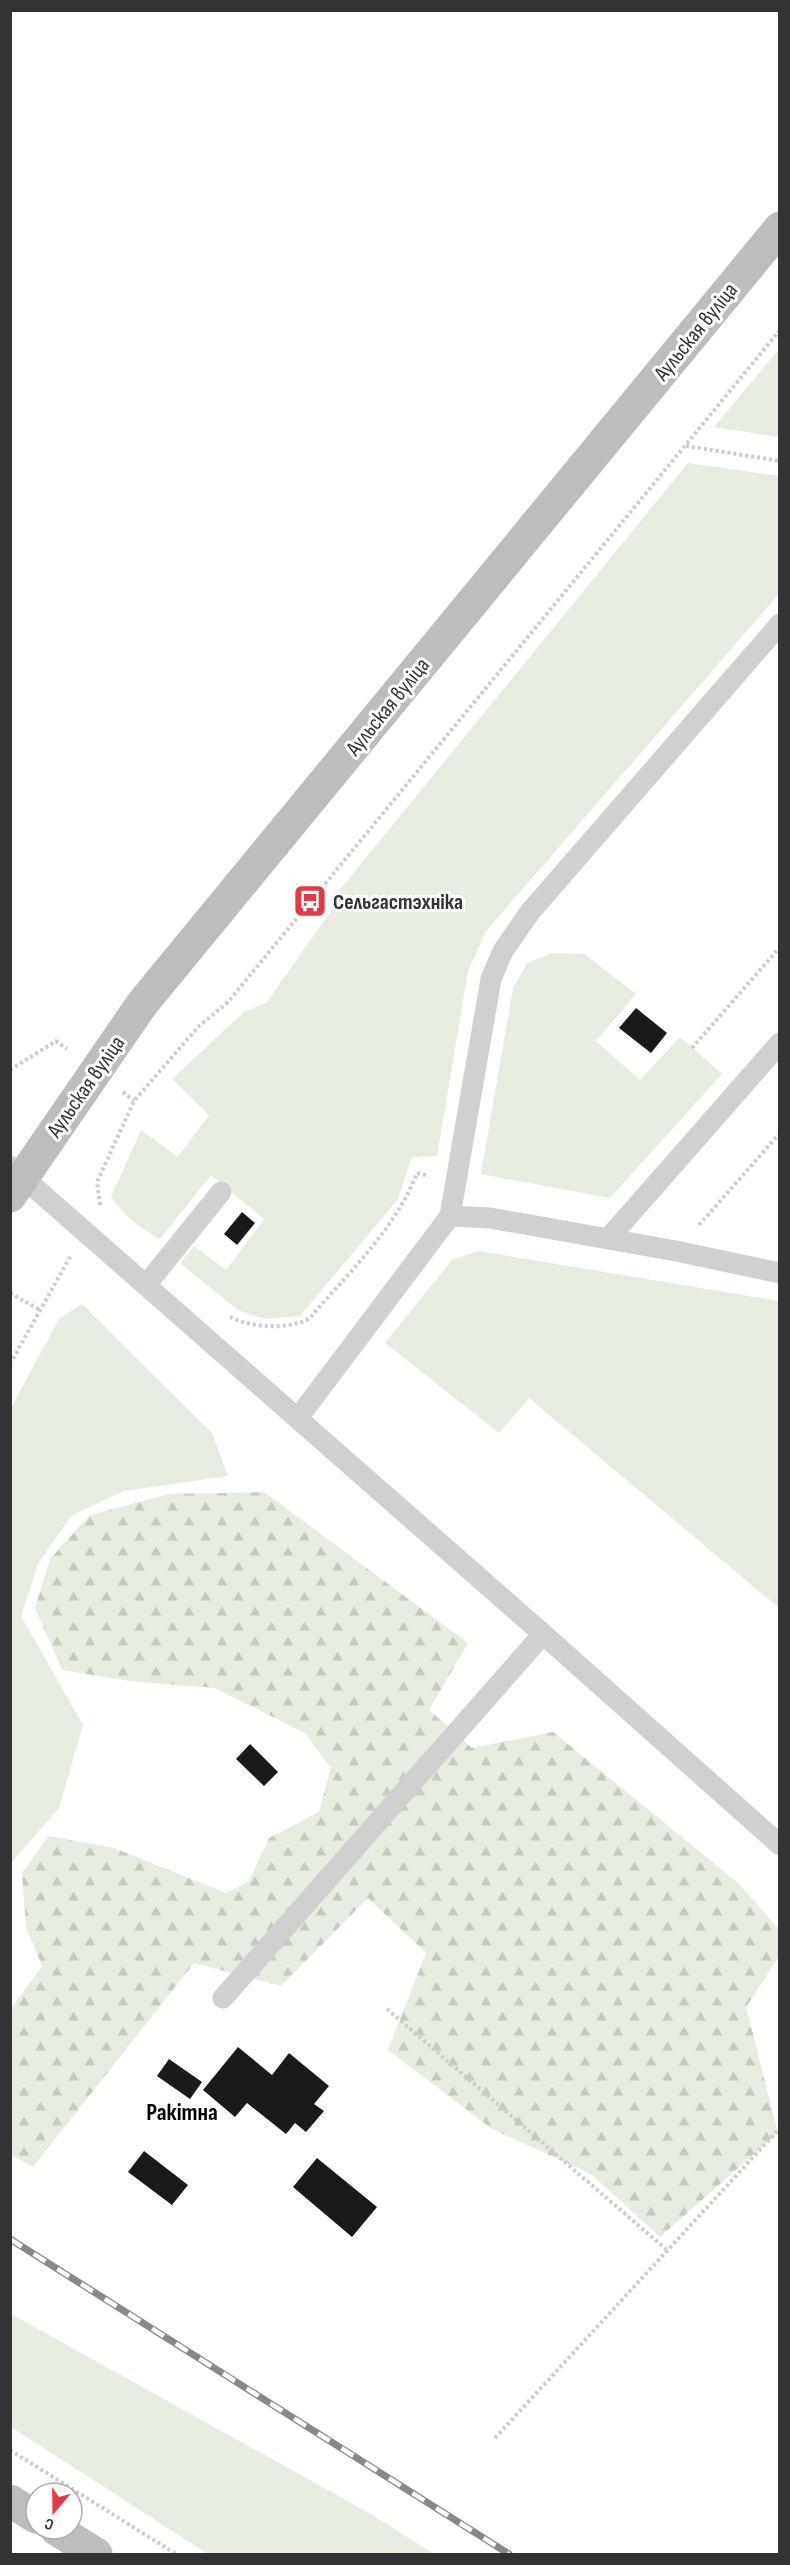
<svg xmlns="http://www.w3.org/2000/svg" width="790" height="2565" font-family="'Sofia Sans Condensed',sans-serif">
<defs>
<pattern id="forest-firs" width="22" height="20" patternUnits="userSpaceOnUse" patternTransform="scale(1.5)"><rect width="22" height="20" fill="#e6ecdf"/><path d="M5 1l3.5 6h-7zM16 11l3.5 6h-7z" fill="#c6cbc0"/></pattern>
</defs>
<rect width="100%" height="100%" fill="#fff"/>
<path fill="#e6ecdf" d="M779,349V437L714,427Z
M688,463L779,476V594L486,931L468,971L437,1156L412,1157L398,1199L300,1316L266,1319L239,1311L180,1263L194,1246L226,1270L264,1219L211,1175L160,1239C139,1228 125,1216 111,1197L141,1130L178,1157L209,1115L172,1079L244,1012L266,1003L332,910L338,892Z
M552,953L584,954L636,994L596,1041L640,1080L680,1037L722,1074L610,1198L481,1174L513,988L527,963Z
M478,1251L779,1301V1608L529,1398L499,1433L385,1343L452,1260Z
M82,1304L212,1433L228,1476L124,1491L71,1516L38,1564L21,1616L83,1725L59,1808L11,1863V1408L59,1319Z
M11,2314L369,2513L434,2554H208L11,2427Z"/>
<path fill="url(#forest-firs)" d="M264,1492L468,1643L429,1710L472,1748L553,1732L738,1883L779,1929V1957L746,2007L778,2133L660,2237L591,2174L492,2129L388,2050L426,1953L368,1898L281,1986L194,1963L33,2167L11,2155V2009L42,1966L26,1927L22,1873L49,1836L114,1848L226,1893L249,1881L269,1838L319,1812L331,1768L305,1733L215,1688L130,1681L62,1670L35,1608L50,1559L90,1515L169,1494Z"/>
<path fill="#1a1a1a" d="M636,1008L667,1033L651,1053L619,1028Z
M242,1212L255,1223L237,1245L224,1234Z
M250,1744L278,1772L264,1786L236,1759Z
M238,2047L272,2075L289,2053L329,2086L314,2104L324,2111L306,2132L295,2123L286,2134L247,2103L235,2117L203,2090Z
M169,2059L202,2082L190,2099L157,2076Z
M144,2151L188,2185L172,2205L128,2172Z
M317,2158L377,2207L352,2237L293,2187Z"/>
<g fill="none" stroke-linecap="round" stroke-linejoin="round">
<path stroke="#cdcdcd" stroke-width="4" stroke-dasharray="3 3" stroke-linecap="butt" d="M686,446L780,461
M692,1048L780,947
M10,1070L56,1041L67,1049
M123,1092L134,1101
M100,1205L97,1182L134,1101L198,1027L228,1002L780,330
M699,1225L780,1133
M10,1293L40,1310
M230,1317C254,1328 285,1330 309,1319C348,1273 395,1230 417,1173L429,1176
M10,1364L70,1257
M387,2009L667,2250
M495,2438L780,2128
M10,2450L176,2554"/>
<path stroke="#d0d0d0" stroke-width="21" d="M10,1166L543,1634L780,1845
M450,1216L491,979L503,951L530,912L780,624
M608,1239L780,1043
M146,1285L221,1192
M298,1418L450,1216L490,1218L676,1251L780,1273
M223,1998L543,1634"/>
<path stroke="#bdbdbd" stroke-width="33" d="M10,1196L142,1004L780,228
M10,2501L36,2517
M56,2529L96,2554"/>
<g stroke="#888" stroke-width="7">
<path id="rail" d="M10,2239L509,2554"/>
</g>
<use href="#rail" stroke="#fff" stroke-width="4.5" stroke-dasharray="14" stroke-linecap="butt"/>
</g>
<defs>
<g id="bus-square" transform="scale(1.725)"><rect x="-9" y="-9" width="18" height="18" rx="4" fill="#e63946" stroke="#fff"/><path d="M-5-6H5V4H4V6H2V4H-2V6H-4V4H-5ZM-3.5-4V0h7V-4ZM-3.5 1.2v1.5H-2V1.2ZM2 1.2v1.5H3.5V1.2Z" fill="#fff"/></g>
</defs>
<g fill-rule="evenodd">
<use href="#bus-square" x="310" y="901"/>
</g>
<g text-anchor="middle" stroke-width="6" stroke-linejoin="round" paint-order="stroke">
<g font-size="22" fill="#333" stroke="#fff">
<text transform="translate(695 331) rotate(-51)" y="8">Аульская вуліца</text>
<text transform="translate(387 706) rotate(-51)" y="8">Аульская вуліца</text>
<text transform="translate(85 1086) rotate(-55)" y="8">Аульская вуліца</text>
</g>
<g font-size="22" font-weight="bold" fill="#333" stroke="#fff" text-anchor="start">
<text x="333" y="909">Сельгастэхніка</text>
</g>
<g font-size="24" font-weight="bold" fill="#000" stroke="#fff">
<text x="182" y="2120">Ракітна</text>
</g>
</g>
<rect width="790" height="2565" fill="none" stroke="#333333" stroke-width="24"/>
<g transform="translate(54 2511) rotate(200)"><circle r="28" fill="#ffffff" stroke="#adadad" stroke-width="1.5"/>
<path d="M0-4.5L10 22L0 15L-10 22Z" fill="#e63946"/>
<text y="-9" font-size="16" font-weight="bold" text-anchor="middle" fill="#333333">С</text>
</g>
</svg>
